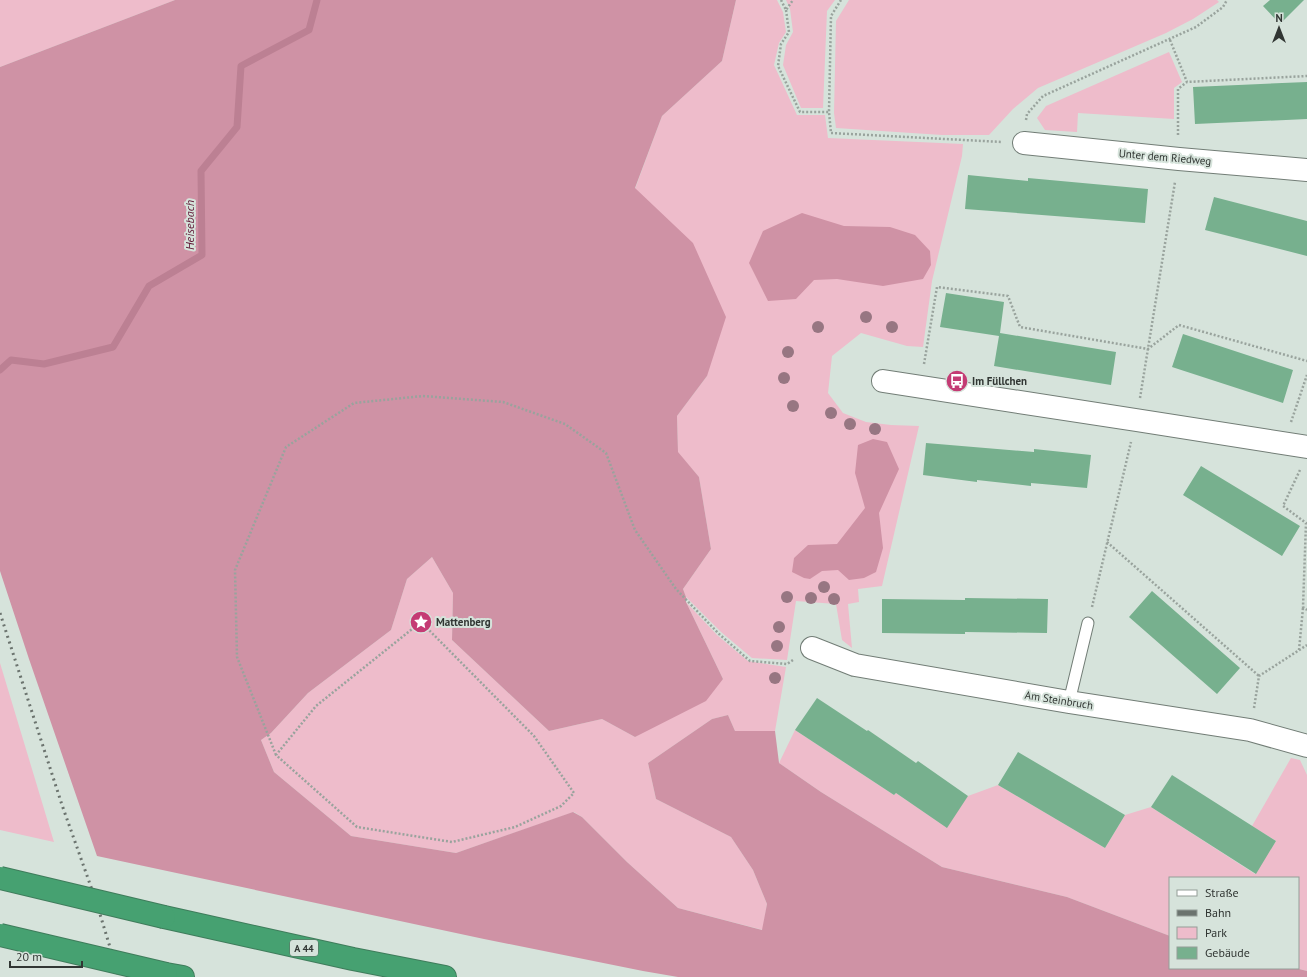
<svg xmlns="http://www.w3.org/2000/svg" width="1307" height="977" font-family="'PT Sans',sans-serif">
<rect width="100%" height="100%" fill="#d6e3db"/>
<path fill="#eebccb" d="M0,0H175L0,67Z
M736,0H777L783,12L786,32L779,43L774,65L797,115H825L828,138L963,144L962,156L932,281L923,347L907,346L861,333L832,356L828,393L843,413L866,422L891,425L919,426L882,586L858,589L859,602L848,604L852,648L842,640L836,604L796,601L787,660L752,658L721,632L686,597L683,589L711,549L699,477L678,453L677,416L707,376L635,189L662,116L722,61Z
M786,0H835L827,11L823,108H801L783,65L786,45L793,32L790,9Z
M849,0H1217L1219,2L1193,19L1166,33L1038,88L1013,109L989,135H942L836,128L834,113L836,21Z
M1169,52L1182,82L1174,88V119L1078,113L1077,132L1045,130L1037,118L1046,106Z
M432,557L453,593L452,640L549,731L602,719L635,737L723,679L686,602L717,635L748,661L786,667L775,731H735L728,715L712,719L648,763L656,799L731,837L753,870L767,904L763,930L678,908L627,862L582,817L574,812L456,853L351,836L274,772L261,740L271,733L308,693L391,630L407,579Z
M0,663L54,842L0,830Z
M795,730L894,795L896,793L946,827L968,796L998,785L1105,848L1125,815L1151,807L1255,874L1276,841L1252,826L1291,758L1300,760L1307,775V971L1295,968H1298V878H1170V936L1067,897L942,867L821,792L779,763Z"/>
<path fill="#cf92a5" d="M175,0H736L722,61L662,116L635,188L693,243L726,317L707,376L677,416L678,452L699,477L711,549L683,589L686,597V602L723,679L706,701L635,737L602,719L549,731L452,640L453,593L432,557L407,579L391,630L308,693L271,733L261,740L274,772L351,836L456,853L573,812L582,817L627,862L678,908L762,930L767,904L753,870L731,837L656,799L648,763L712,719L728,715L735,731H775L779,763L821,792L942,867L1067,897L1170,936V968H1295L1307,971V977H678L643,971L484,939L97,856L29,659L0,571V67Z
M802,213L844,226L890,227L915,235L930,251L931,265L923,279L883,286L837,279L814,280L796,299L768,301L749,263L763,231Z
M873,439L887,442L899,469L879,513L883,548L876,572L864,578L849,580L838,570L822,571L810,579L804,578L792,572L794,558L808,545L837,544L865,508L855,473L858,445Z"/>
<g fill="none" stroke-linecap="round" stroke-linejoin="round">
<path stroke="#bc8093" stroke-width="7" d="M0,370L11,360L44,364L113,347L149,286L202,255L201,171L237,127L241,66L309,30L317,0"/>
</g>
<path fill="#77b08e" d="M1270,0H1304L1280,24L1263,6Z
M1307,82V119L1195,124L1193,87Z
M968,175L1028,181V178L1148,189L1145,223L965,209Z
M1214,197L1307,221V256L1205,230Z
M946,293L1004,302L1000,333L1116,352L1111,385L994,366L999,336L940,327Z
M1183,334L1293,370L1283,403L1172,367Z
M926,443L1034,452V449L1091,455L1087,488L1031,483V486L977,480V482L923,475Z
M1201,466L1300,526L1282,556L1183,495Z
M1152,591L1240,668L1217,694L1129,617Z
M965,598L1048,599L1047,633L965,632V634L882,633V599L965,600Z
M817,698L867,731L868,730L916,763L918,761L968,796L947,828L896,793L894,795L795,730Z
M1018,752L1125,815L1105,848L998,785Z
M1172,775L1276,841L1256,874L1151,807Z"/>
<g fill="none" stroke-linecap="round" stroke-linejoin="round">
<g stroke="#727d76" stroke-width="13">
<path id="lane" d="M1069,702L1088,623"/>
</g>
<g stroke="#727d76" stroke-width="24">
<path id="street" d="M1024,143L1179,159L1307,170
M883,381L1136,420L1307,447
M812,648L855,665L1069,702L1250,730L1307,746"/>
</g>
<g stroke="#3f7c5b" stroke-width="24">
<path id="highway" d="M164,917L353,959L445,977
M166,974L183,977"/>
</g>
<path stroke="#99a39d" stroke-width="2.5" stroke-dasharray="2 2" stroke-linecap="butt" d="M781,0L786,10L793,0
M841,0L831,16L829,112L831,133L1002,142
M786,10L789,32L781,44L778,66L800,112H829
M1170,40L1187,82
M1026,120L1027,114L1043,96L1196,27L1223,7L1227,0
M1178,135V89L1187,82L1307,76
M924,364L937,287L1008,296L1020,327L1148,349L1179,325L1307,361
M1140,398L1175,182
M1291,422L1307,375
M1300,470L1283,506L1306,523L1303,607L1307,610
M1107,542L1259,676
M1092,607L1131,442
M421,622L534,736L574,793L561,806L515,827L452,842L357,827L276,755L316,706Z
M1299,650L1303,608
M1254,708L1259,676L1307,645
M276,755L237,657L235,570L286,447L354,403L423,396L503,402L565,424L606,453L635,530L676,589L719,634L750,661L787,664L793,660"/>
<use href="#lane" stroke="#fff" stroke-width="11"/>
<use href="#street" stroke="#fff" stroke-width="22"/>
<use href="#highway" stroke="#46a171" stroke-width="22"/>
<path stroke="#6b736e" stroke-width="3" stroke-dasharray="2 4" stroke-linecap="butt" d="M0,613L62,805L96,901L119,977"/>
<g stroke="#3f7c5b" stroke-width="24" stroke-linecap="butt">
<path id="highway-bridge" d="M0,878L164,917
M0,935L166,974"/>
</g>
<use href="#highway-bridge" stroke="#46a171" stroke-width="22"/>
</g>
<g fill="#977682">
<circle cx="866" cy="317" r="6"/>
<circle cx="818" cy="327" r="6"/>
<circle cx="892" cy="327" r="6"/>
<circle cx="788" cy="352" r="6"/>
<circle cx="784" cy="378" r="6"/>
<circle cx="793" cy="406" r="6"/>
<circle cx="831" cy="413" r="6"/>
<circle cx="850" cy="424" r="6"/>
<circle cx="875" cy="429" r="6"/>
<circle cx="824" cy="587" r="6"/>
<circle cx="787" cy="597" r="6"/>
<circle cx="811" cy="598" r="6"/>
<circle cx="834" cy="599" r="6"/>
<circle cx="779" cy="627" r="6"/>
<circle cx="777" cy="646" r="6"/>
<circle cx="775" cy="678" r="6"/>
</g>
<defs>
<g id="bus-disc" transform="scale(1.15)"><circle r="9.5" fill="#c43b74" stroke="#d6e3db"/><path d="M-5-6H5V4H4V6H2V4H-2V6H-4V4H-5ZM-3.5-4V0h7V-4ZM-3.5 1.2v1.5H-2V1.2ZM2 1.2v1.5H3.5V1.2Z" fill="#fff"/></g>
<g id="sight-disc" transform="scale(1.15)"><circle r="9.5" fill="#c43b74" stroke="#d6e3db"/><path d="M0-6L1.8-2.2L6-1.7L2.9 1.2L3.7 5.4L0 3.3L-3.7 5.4L-2.9 1.2L-6-1.7L-1.8-2.2Z" fill="#fff"/></g>
</defs>
<g fill-rule="evenodd">
<use href="#bus-disc" x="957" y="381"/>
<use href="#sight-disc" x="421" y="622"/>
</g>
<g text-anchor="middle" stroke-width="4" stroke-linejoin="round" paint-order="stroke">
<rect fill="#d6e3db" stroke="#626a65" stroke-width="1" x="290" y="940" width="28" height="16" rx="3"/>
<g font-size="10" font-weight="bold" fill="#313633">
<text x="304" y="952">A 44</text>
</g>
<g font-size="11" fill="#313633" stroke="#d6e3db">
<text transform="translate(1165 157) rotate(5)" y="4">Unter dem Riedweg</text>
<text transform="translate(1059 700) rotate(9)" y="4">Am Steinbruch</text>
</g>
<g font-size="11" font-weight="bold" fill="#313633" stroke="#d6e3db" text-anchor="start">
<text x="972" y="385">Im Füllchen</text>
<text x="436" y="626">Mattenberg</text>
</g>
<g font-size="12" font-style="italic" fill="#5f1735" stroke="#d6e3db">
<text transform="translate(190 225) rotate(-90)" y="4">Heisebach</text>
</g>
</g>
<rect x="1169" y="877" width="130" height="92" fill="#d6e3db" stroke="#949e98"/>
<rect x="1177" y="890" width="20" height="6" fill="#ffffff" stroke="#949e98"/>
<text x="1205" y="897" font-size="12" fill="#313633">Straße</text>
<rect x="1177" y="910" width="20" height="6" fill="#6b736e" stroke="#949e98"/>
<text x="1205" y="917" font-size="12" fill="#313633">Bahn</text>
<rect x="1177" y="927" width="20" height="12" fill="#eebccb" stroke="#949e98"/>
<text x="1205" y="937" font-size="12" fill="#313633">Park</text>
<rect x="1177" y="947" width="20" height="12" fill="#77b08e" stroke="#949e98"/>
<text x="1205" y="957" font-size="12" fill="#313633">Gebäude</text>
<g transform="translate(1279 28)" stroke="#d6e3db" stroke-width="3" paint-order="stroke">
<path d="M0-3L7 15L0 10L-7 15Z" fill="#313633"/>
<text y="-6" font-size="11" font-weight="bold" text-anchor="middle" fill="#313633">N</text>
</g>
<path d="M10 961v6h72v-6" fill="none" stroke="#313633" stroke-width="2"/>
<text x="16" y="961" font-size="12" fill="#313633" stroke="#d6e3db" stroke-width="3" paint-order="stroke">20 m</text>
</svg>
